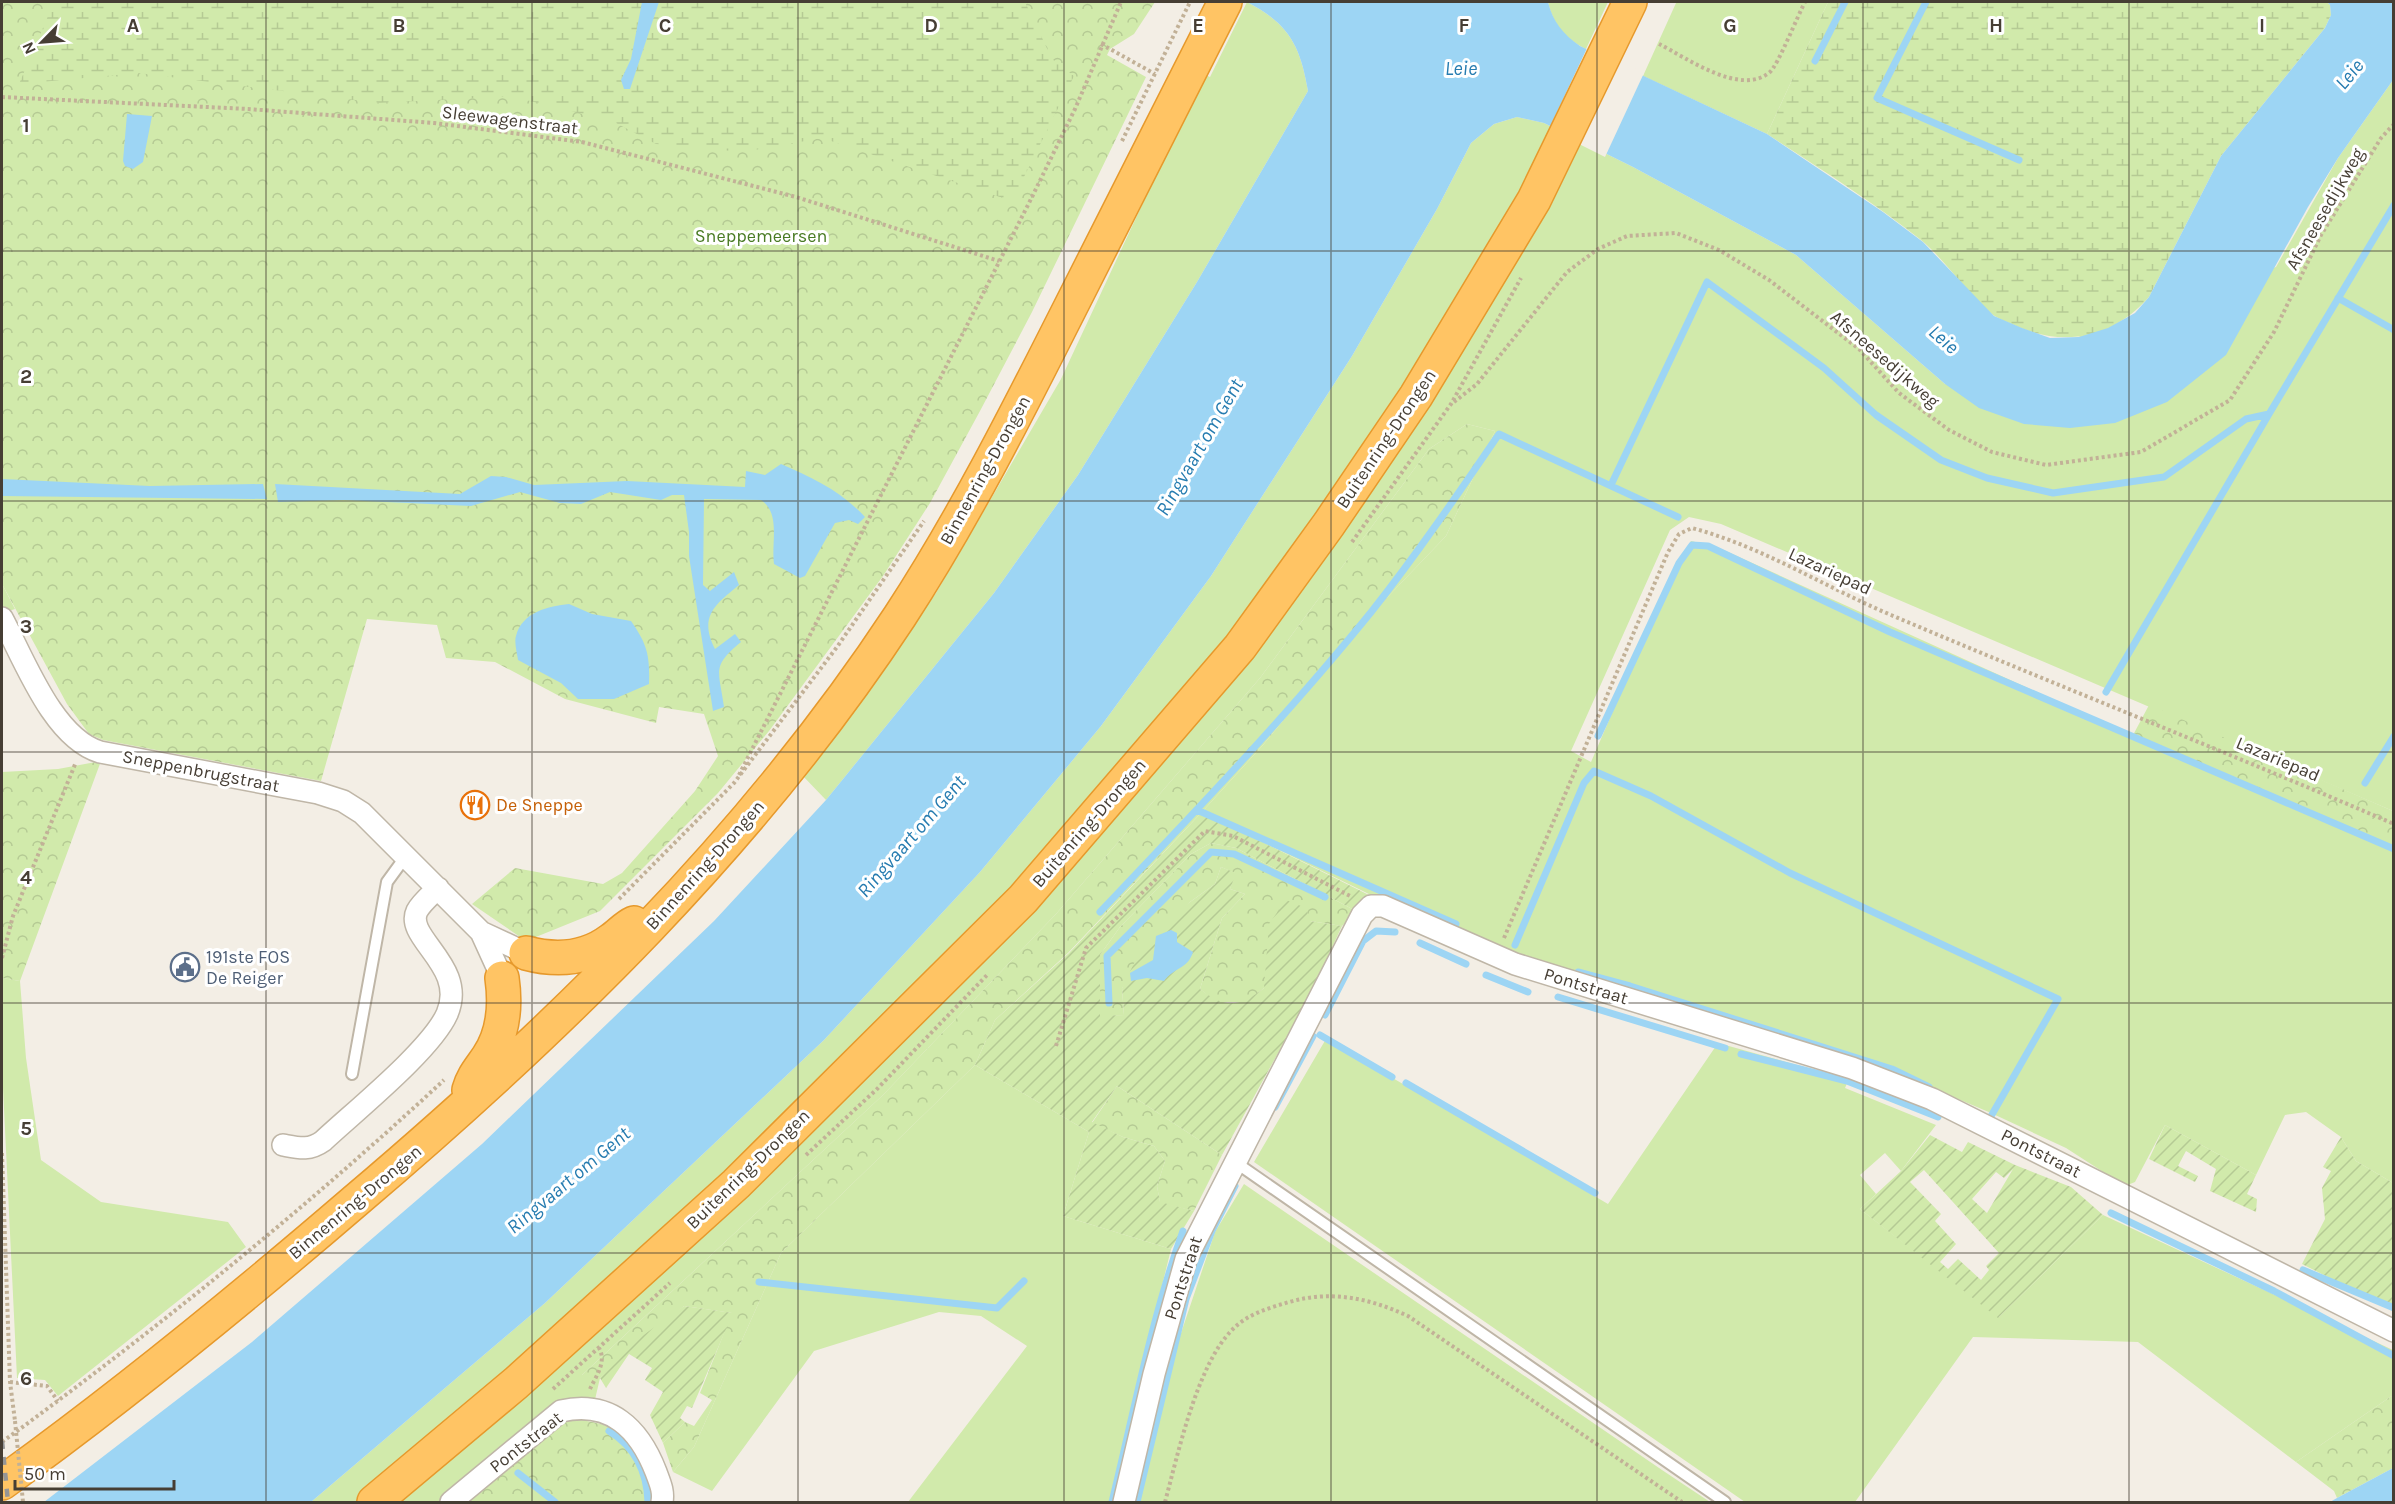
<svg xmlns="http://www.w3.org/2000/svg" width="2395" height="1504" font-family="Karla,sans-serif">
<defs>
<pattern id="forest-crowns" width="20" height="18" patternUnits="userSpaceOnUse" patternTransform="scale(1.5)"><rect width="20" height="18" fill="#d1eaab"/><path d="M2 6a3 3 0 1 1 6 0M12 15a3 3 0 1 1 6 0" fill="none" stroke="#b5ca94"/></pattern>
<pattern id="wetland-marsh" width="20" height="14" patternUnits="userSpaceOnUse" patternTransform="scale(1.5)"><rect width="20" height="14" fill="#d1eaab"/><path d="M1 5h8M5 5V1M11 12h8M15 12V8" fill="none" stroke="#b5ca94"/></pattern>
<pattern id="garden-furrows" width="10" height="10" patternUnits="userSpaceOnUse" patternTransform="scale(1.5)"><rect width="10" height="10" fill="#d1eaab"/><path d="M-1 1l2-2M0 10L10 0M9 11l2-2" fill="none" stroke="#b5ca94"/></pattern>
</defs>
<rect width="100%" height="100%" fill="#f3eee5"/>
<path fill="#d1eaab" d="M1247,2C1289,24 1300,45 1308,91L1197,282L1078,475L994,593L826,800L801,774L936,593L1061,379L1203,74L1210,77Z
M1548,2H1608L1586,49C1565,39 1553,24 1548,2Z
M1674,2H1828L1767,134L1643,76L1676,3Z
M2393,80V811L1721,524L1689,517L1670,530L1571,751L1591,762L1665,590L1691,541L1717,547L2167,751L2393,848V1183L2356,1161L2341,1137L2306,1112L2285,1115L2256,1175L2165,1125L2135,1182L2125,1186L2066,1148L1991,1113L1878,1065L1538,961L1375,897L1202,812L1263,745L1359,627L1446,536L1495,431L1467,424L1429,449L1260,678L1056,914L883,1095L582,1375L600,1378L590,1421L566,1422L468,1502H311L545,1303L824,1040L980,872L1101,726L1211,576L1352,356L1437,209L1471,143L1494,124L1517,117L1544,123L1633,167L1796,255L1945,384L2276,267L2338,158Z
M2,584L15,609L2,613Z
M2,978L20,981L26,1058L41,1160L101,1202L228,1222L246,1247L58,1396L45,1380L17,1378L2,1067Z
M1326,1039L1608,1204L1718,1043L1840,1077L1848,1081L1845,1088L1936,1125L1901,1171L1885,1153L1860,1175L1876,1194L1860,1209L1999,1317L2103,1215L2393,1350V1395L2296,1462L2138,1342L1973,1337L1855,1502H1745L1254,1162Z
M975,1065L1089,1132L1063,1216L1171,1249L1109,1502H908L1027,1346L981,1316L939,1312L814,1351L712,1491L673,1472L694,1447L781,1253Z
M1244,1184L1662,1470L1710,1502H1137L1176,1348L1215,1232Z"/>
<path fill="url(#forest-crowns)" d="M2,2H1155L1134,34L1110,49L1107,55L1146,77L1032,312L980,411L930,503L883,576L769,731L718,793L600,911L526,941L472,904L515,868L603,884L622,873L695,791L718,756L704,714L659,707L656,723L565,699L495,662L446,658L437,625L367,619L321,781L103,740L89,734L67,704L2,584Z
M1467,424L1495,431L1446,536L1359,627L1263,745L1202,812L1068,953L995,1020L975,1065L781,1253L694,1447L673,1472L663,1443L685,1422L694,1426L712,1400L700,1393L732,1313L684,1306L600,1378L581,1376L883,1095L1056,914L1260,678L1429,449Z
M2149,705L2393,811V848L2132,737Z
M101,761L20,981L2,978V772L58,769Z
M1211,843L1236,848L1358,912L1342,926L1310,921L1264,988L1246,1002H1216L1200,989L1222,918L1245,894L1230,889L1235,873L1221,867L1215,884L1190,902L1122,988L1124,1015L1100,1017V955L1120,927L1191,854Z
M1117,1086L1222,1155L1194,1211L1160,1203L1157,1186L1165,1161L1154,1146L1123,1137L1092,1123Z
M2393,1395V1468L2337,1498L2334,1491L2296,1462Z
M576,1420C615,1422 634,1438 646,1476C649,1485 653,1492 651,1502H468L566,1422Z"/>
<path fill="url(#wetland-marsh)" d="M54,2H642L631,59L621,80L630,89L659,2H1025L1052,59L1074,76L1012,201L822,138L743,152L656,144L614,122L510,96L380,103L138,73L19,84Z
M1828,2H2327L2330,5L2331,15L2325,28L2221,156L2149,297C2113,338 2064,348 2014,325C2007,322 1999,319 1993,315C1966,294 1947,261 1921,240C1872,201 1819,168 1767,134Z"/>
<path fill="url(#garden-furrows)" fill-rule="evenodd" d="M1202,812L1375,898L1358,912L1236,848L1211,843L1191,854L1120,927L1100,955V1016L1124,1015L1122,988L1141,949L1190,902L1215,884L1221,867L1236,873L1230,889L1245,894L1222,918L1200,989C1225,1009 1240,1007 1264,988L1269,924L1286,900L1306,908L1310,921L1342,926L1311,993L1222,1155L1117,1086L1092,1122L1123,1137L1154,1146L1165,1161L1157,1186L1160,1202L1194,1211L1171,1249L1063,1216L1089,1132L975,1065L995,1020L1069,953Z
M2165,1125L2256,1175L2247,1194L2257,1199L2256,1212L2210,1191L2216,1169L2186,1151L2178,1166L2198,1176L2195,1182L2149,1159Z
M1930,1135L1962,1152L1968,1142L2015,1165L2071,1187L2103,1215L1998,1318L1860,1209L1901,1171ZM2013,1169L1987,1213L1972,1199L1996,1172L2004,1178ZM1924,1170L1999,1253L1986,1266L1989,1270L1981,1280L1958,1259L1948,1269L1940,1262L1956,1244L1935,1221L1941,1214L1910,1182Z
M2341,1137L2356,1161L2393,1183V1310L2302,1264L2325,1219L2322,1188L2331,1171L2323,1167Z
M684,1306L733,1313L692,1408L687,1406L680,1418L685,1422L663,1443L650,1415L663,1392L645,1380L652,1368L629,1354L606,1388L600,1378L638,1339Z"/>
<path fill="#9dd5f4" d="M642,2H659L630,89H624L621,80L631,59Z
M1247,2H1548C1553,22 1563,34 1580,46L1767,134L1883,212L1923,242L1994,316L2022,328L2050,338L2079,337L2108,328L2135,313L2149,297L2221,156L2325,28L2331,15L2330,5L2327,2H2393V80L2338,158L2308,207L2226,355L2167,402L2115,423L2070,428L2024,424L1979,408L1945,384L1796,255L1633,167L1544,123L1517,117L1494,124L1471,143L1437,209L1352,356L1211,576L1101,726L980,872L824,1040L545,1303L311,1502H44L252,1342L482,1144L714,921L826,800L994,593L1078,475L1197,282L1308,91C1300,45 1289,24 1247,2Z
M127,114L152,116L143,162L133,169L125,166L123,161Z
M781,464C813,478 841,491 865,517L858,524L849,520L835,523L805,576L800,578L774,564C771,543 781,513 761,500L704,499L703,585L710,591L734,572L739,585C716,604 698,616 715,649L735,634L741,642C711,667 719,670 724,707L713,711L689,556V532L684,495H672L661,500L610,492L581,504L560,503L520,492L471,506L344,500L278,502L275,484L460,494L491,476L506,477L534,485L627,481L745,487L746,471L765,475Z
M2,479L150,486L263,484L267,499L2,496Z
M569,604L592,614L631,621C647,644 650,655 649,684L614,699H578L561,683L518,660C517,653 514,642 516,636C522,612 549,606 569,604Z
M1171,930L1177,933V942L1193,952C1188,969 1173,968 1164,981L1147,978L1131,981L1130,973L1153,960L1156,936Z
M2393,1468V1502H2330L2337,1498Z"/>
<path fill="#f3eee5" d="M1588,46L1644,73L1605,157L1549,129Z"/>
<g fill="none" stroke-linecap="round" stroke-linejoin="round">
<path stroke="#9dd5f4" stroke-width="7" d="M1926,2L1877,98L2019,160
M1815,61L1845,2
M2338,298L2394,330
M1611,485L1707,282L1824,368L1876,415L1941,460L1987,478L2053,493L2164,477L2246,419L2269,414L2394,205
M2106,692L2269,414
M1598,736L1679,563L1692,545L1708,546L1890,632L2394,849
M2365,783L2394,736
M1197,810L1456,924
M1100,912C1193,814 1287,716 1372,611C1417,554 1458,494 1499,434L1678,517
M1420,943L1466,964
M1515,945L1584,783L1594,771L1651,796L1790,873L2058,999L1990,1118
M1578,972L1630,986L1892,1069L1929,1087
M1486,975L1528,992
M1558,997L1725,1048
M1109,1003L1107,956L1211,852L1234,854L1325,897
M1325,1015L1363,941L1376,931L1395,932
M1320,1035L1392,1077
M1741,1054L1847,1081L1938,1117
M1406,1083L1595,1193
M1275,1107L1313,1036
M2111,1213L2274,1291L2394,1356
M2303,1270L2394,1308
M759,1282L997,1308L1024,1281
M609,1431C635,1447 647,1472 648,1502
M518,1473L555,1502
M1112,1502C1134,1412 1151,1320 1183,1231
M1137,1502L1186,1299L1212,1231L1235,1186"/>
<g stroke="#bfb6a7" stroke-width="14">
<path id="lane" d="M352,1074L387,882L406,856
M1235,1162L1725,1502"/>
</g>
<g stroke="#bfb6a7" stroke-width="24">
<path id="street" d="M2,618C24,659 53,738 100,752L318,793L343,801L362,813L481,932L502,978
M481,932L526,953
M283,1145C299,1148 309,1151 323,1141C354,1112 431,1050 447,1014C468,966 404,938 417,911C422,902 431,895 438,888
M451,1502L561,1411C610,1400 639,1428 656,1472C660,1483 664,1491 662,1502
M1124,1502L1154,1374L1186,1259L1362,915L1371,906H1383L1515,964L1852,1068L1932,1099L2394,1331"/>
</g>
<g stroke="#e6992c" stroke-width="36">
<path id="highway" d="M526,953C556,961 586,959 611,940C619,935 625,927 634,923
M469,1090C473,1076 480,1069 488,1057C504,1033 506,1006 502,978
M2,1483C124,1395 240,1300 354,1202C558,1029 752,841 900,616C964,518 1017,413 1070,308C1122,206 1173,104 1225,2
M374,1502L516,1383L736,1184L1023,899L1240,647L1329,524L1416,396L1534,200L1630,2"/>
</g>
<path stroke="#c2b197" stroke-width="4" stroke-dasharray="3 3" stroke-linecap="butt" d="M1101,44L1155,74
M1659,44C1687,58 1741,97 1770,72C1778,65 1798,15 1805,2
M2,97L248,109L434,123L582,142L796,197L999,261
M1122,141L1190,2
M1454,402L1477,384L1567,272L1598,249L1627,236L1676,233L1719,250L1769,280L1859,349L1899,393L1949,430L1992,452L2046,465L2141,452L2230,400L2274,332L2321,235L2381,138L2394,124
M1352,542L1451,404L1521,278
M739,775L1032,197L1075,109L1121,2
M619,899L734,783L837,647L924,521
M1504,938L1668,552L1679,534L1692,528C1763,547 1825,587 1891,615C2058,686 2227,752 2394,824
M2,958L13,916L76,762
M1056,1046L1086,948L1205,831L1233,836L1352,897
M2,1153L10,1382L15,1421
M806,1155L877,1089L988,974
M10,1382L47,1386L58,1401
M553,1389L670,1283
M590,1389C596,1376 607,1362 599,1348
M2,1442C156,1330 305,1209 444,1080
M1165,1502C1178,1454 1197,1365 1232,1330C1247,1314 1269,1308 1289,1302C1331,1290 1369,1298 1408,1316L1682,1502"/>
<use href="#lane" stroke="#fff" stroke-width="10"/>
<use href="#street" stroke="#fff" stroke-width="21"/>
<use href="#highway" stroke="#ffc464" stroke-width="33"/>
<path stroke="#959595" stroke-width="4.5" stroke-dasharray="8 8" stroke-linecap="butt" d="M2,1441L8,1502"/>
<path stroke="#c2b197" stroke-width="4" stroke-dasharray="3 3" stroke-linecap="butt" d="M15,1421L23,1502"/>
</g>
<path fill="none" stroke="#463e34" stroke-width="1.5" stroke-opacity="0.55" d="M266,2V1502M532,2V1502M798,2V1502M1064,2V1502M1331,2V1502M1597,2V1502M1863,2V1502M2129,2V1502M2,251H2394M2,501H2394M2,752H2394M2,1003H2394M2,1253H2394"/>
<defs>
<g id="restaurant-ring" transform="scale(1.5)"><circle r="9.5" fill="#fff" stroke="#e8710a" stroke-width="1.5"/><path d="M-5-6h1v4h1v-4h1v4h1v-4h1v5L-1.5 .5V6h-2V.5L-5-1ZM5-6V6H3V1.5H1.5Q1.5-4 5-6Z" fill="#e8710a"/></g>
<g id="civic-ring" transform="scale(1.5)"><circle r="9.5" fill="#fff" stroke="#5c6f8a" stroke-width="1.5"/><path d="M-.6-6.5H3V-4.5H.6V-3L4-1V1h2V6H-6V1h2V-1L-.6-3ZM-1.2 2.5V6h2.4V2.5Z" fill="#5c6f8a"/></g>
</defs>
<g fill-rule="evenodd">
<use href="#restaurant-ring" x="475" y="805"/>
<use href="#civic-ring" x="185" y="967"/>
</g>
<g text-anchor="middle" stroke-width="6" stroke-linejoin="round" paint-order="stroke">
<g font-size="18" fill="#463e34" stroke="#fff">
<text transform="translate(510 120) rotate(7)" y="6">Sleewagenstraat</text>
<text transform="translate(2325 209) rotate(-60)" y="6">Afsneesedijkweg</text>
<text transform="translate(1885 359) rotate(41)" y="6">Afsneesedijkweg</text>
<text transform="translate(1386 439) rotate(-56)" y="6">Buitenring-Drongen</text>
<text transform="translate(985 470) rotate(-61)" y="6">Binnenring-Drongen</text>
<text transform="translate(1830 571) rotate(25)" y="6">Lazariepad</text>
<text transform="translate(2278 759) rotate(23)" y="6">Lazariepad</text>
<text transform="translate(201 771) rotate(11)" y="6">Sneppenbrugstraat</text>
<text transform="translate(1089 823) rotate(-49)" y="6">Buitenring-Drongen</text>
<text transform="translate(705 865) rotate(-48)" y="6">Binnenring-Drongen</text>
<text transform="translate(1586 986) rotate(17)" y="6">Pontstraat</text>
<text transform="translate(2041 1153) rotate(27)" y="6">Pontstraat</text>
<text transform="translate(748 1169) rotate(-44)" y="6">Buitenring-Drongen</text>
<text transform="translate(355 1202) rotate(-40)" y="6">Binnenring-Drongen</text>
<text transform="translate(1183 1278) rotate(-72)" y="6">Pontstraat</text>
<text transform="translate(526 1442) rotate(-38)" y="6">Pontstraat</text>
</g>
<g font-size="18" fill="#497b24" stroke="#fff">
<text x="761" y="242">Sneppemeersen</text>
</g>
<g font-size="18" fill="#c56008" stroke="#fff" text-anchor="start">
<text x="496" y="811">De Sneppe</text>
</g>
<g font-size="18" fill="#4e5e75" stroke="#fff" text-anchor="start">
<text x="206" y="963">191ste FOS<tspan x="206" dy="21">De Reiger</tspan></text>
</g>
<g font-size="20" font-style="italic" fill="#267cb0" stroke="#fff">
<text x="1461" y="75">Leie</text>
<text transform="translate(2349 74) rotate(-50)" y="7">Leie</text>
<text transform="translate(1944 339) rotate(42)" y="7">Leie</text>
<text transform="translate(1199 447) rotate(-60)" y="7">Ringvaart om Gent</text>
<text transform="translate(911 836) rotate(-49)" y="7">Ringvaart om Gent</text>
<text transform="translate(568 1180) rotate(-40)" y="7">Ringvaart om Gent</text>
</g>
</g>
<g font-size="20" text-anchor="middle" font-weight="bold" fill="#463e34" stroke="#fff" stroke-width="6" stroke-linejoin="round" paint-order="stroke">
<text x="133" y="32">A</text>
<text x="399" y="32">B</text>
<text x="665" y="32">C</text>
<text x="931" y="32">D</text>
<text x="1198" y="32">E</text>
<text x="1464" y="32">F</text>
<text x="1730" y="32">G</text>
<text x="1996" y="32">H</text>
<text x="2262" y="32">I</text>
<text x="26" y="132">1</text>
<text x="26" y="383">2</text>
<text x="26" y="633">3</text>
<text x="26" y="884">4</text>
<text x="26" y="1135">5</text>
<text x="26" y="1385">6</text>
</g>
<rect width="2395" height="1504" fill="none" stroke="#463e34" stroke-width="6"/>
<g transform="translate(42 42) rotate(245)" stroke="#ffffff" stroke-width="4.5" paint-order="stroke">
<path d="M0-4.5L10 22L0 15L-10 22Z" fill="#463e34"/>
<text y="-9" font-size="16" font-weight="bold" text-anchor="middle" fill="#463e34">N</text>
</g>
<path d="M15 1480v9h159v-9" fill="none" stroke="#463e34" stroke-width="3"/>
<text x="24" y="1480" font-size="18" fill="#463e34" stroke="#ffffff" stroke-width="4.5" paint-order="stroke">50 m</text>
</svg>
